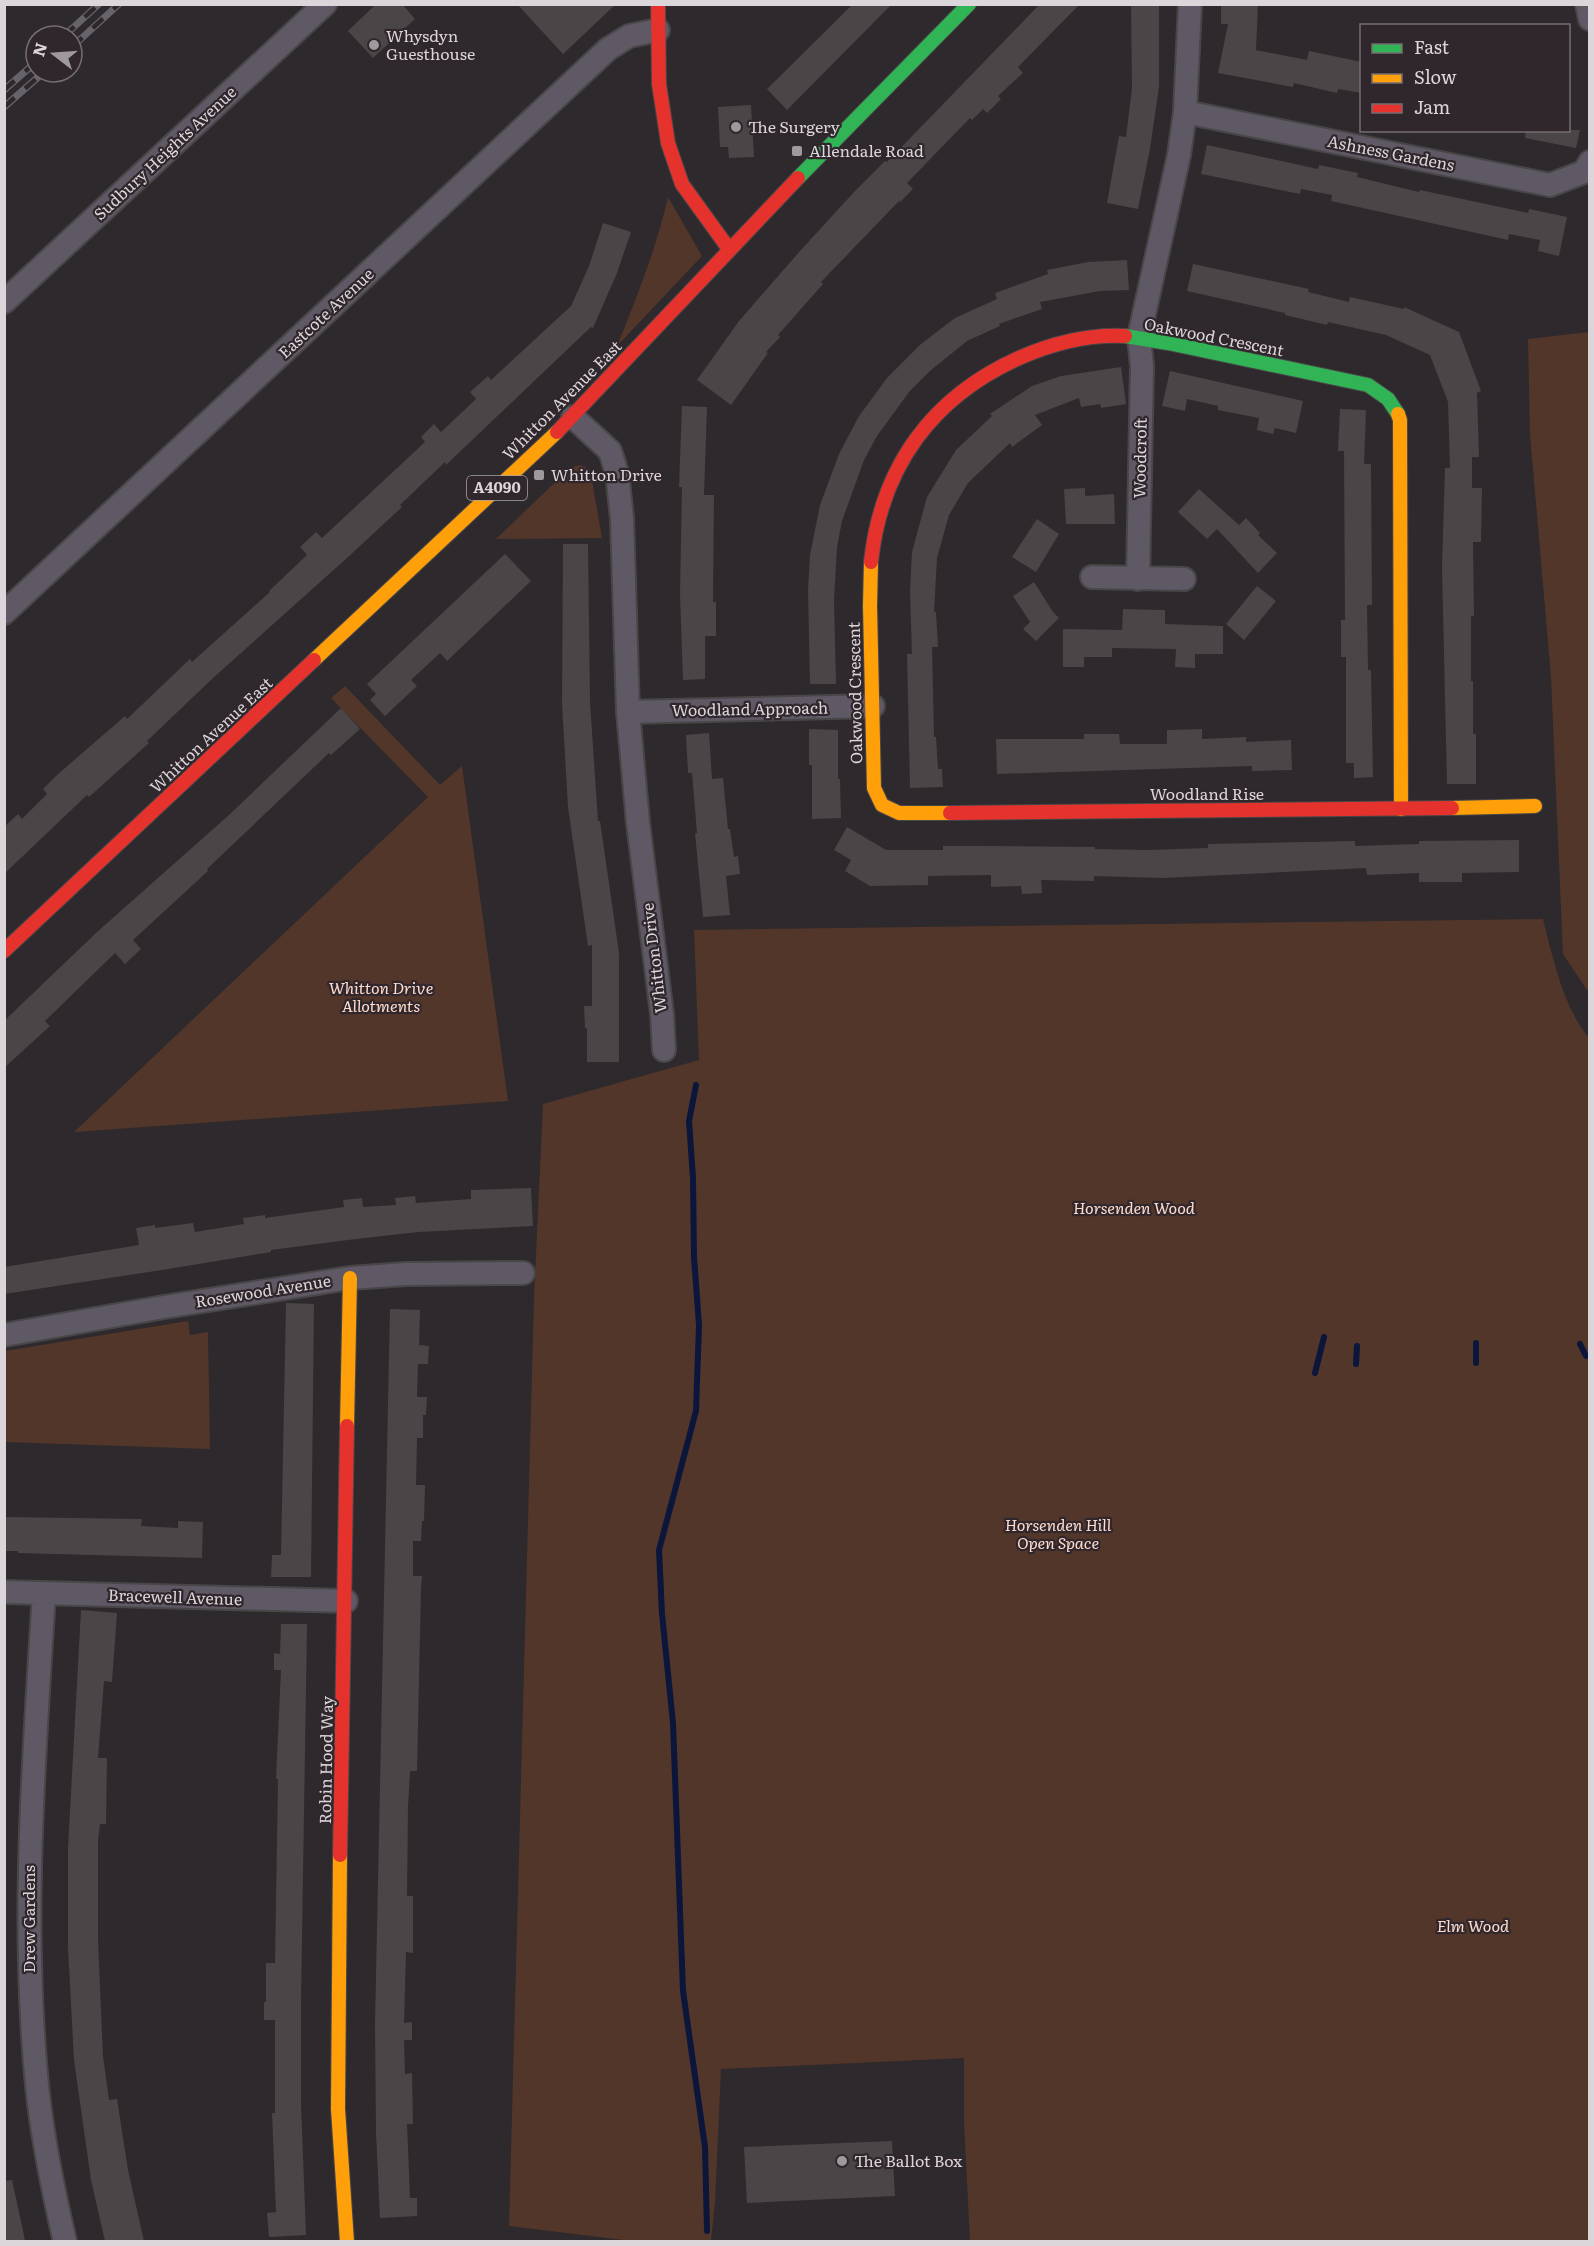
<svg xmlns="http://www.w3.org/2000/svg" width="1594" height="2246" font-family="Literata,serif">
<rect width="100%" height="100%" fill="#2e292c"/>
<path fill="#53362a" d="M668,197L702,256L617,346C637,297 656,249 668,197Z
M1589,332H1590L1589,993L1563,954L1551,677L1530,434L1528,339Z
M580,465L590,469L602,538L496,539L570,468Z
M345,686L440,785L462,766L508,1101L74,1132L428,797L331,698Z
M1543,919C1553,958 1563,1008 1590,1039L1589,2241H970L964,2122V2058L721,2069L715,2201L711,2241H632L509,2226L534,1299L543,1104L699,1060L694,930Z
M188,1321L190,1335L208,1332L210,1449L5,1442V1351Z"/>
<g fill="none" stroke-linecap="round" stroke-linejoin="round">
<path stroke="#0c163b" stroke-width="6" d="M696,1085L689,1121L693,1178L694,1257L699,1325L696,1411L659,1550L662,1614L673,1723L683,1991L705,2147L707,2231
M1580,1344L1586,1356
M1476,1363V1343
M1356,1364L1357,1346
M1315,1373L1324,1337"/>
</g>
<path fill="#4a4546" d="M376,4H402L415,19L373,58L348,31Z
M517,4H616L563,54Z
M853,4H892L787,110L767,89Z
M1040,4H1080L1018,67L1023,73L998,96L1001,99L987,113L983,109L972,120L970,118L907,183L913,189L900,202L899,201L821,282L823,284L778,335L780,337L766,352L768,353L731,405L697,380L739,321L800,251L855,191L885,161L887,162Z
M1221,4H1258L1256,50L1307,60L1309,51L1362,62V93L1338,89L1337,93L1294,83L1293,87L1218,73L1228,24H1221Z
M1131,5H1159V87L1150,149L1138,209L1107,203L1119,136L1126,137L1132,88Z
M751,105L754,157L729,158L728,147H720L718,107Z
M1526,130H1580L1576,148L1525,138Z
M1207,145L1318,169L1319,165L1358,173L1357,177L1419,192L1420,190L1528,213L1529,209L1567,217L1559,256L1538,251L1540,240L1509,234L1508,240L1331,201L1332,195L1301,189L1300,194L1201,174Z
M603,223L631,232L617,273L593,328L591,327L446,465L445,462L400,505L402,507L347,558L212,679L147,741L149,743L89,797L87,795L4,874V827L18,814L22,819L47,794L43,789L57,775L125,716L127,719L190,659L192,662L270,592L269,591L307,555L300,547L316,532L322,538L425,442L421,437L434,424L441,432L476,399L470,392L488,376L491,380L571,306L589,266Z
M1127,260L1129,290L1100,291L1040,302L1042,309L999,324L1000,326L967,341L931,370L909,392L877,436L864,460L842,521L837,547L834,600L836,684H810L808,590L810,555L820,505L839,454L859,416L887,378L921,344L955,318L997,299L995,293L1048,274L1047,270L1088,262Z
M1193,264L1309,289L1308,292L1349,302L1350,297L1404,309V307L1459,332L1481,391L1477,393L1479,457H1472V488H1482L1481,542H1473L1474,616H1471V681H1473V734H1476V784H1447L1442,567L1445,468H1450L1448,402L1430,355L1386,335L1328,322L1327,325L1302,319L1285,315V313L1187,291Z
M1121,367L1126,404L1101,408L1100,404L1081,407L1079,398L1035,415L1042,425L1012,447L1010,443L968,483L949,515L937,558L934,612H936L938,647H932L934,737H936L938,769H942L943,787L910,788L907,654H912L910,591L912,552L927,497L956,450L992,416L990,414L1032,386L1061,376Z
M1170,371L1303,401L1296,433L1275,428L1273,434L1257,430L1259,418L1218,410V406L1187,399L1185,411L1162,406Z
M682,406L707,407L704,495H714L713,602H716V636H705V679L683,680L680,594L682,487H679Z
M1340,409L1366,410L1364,464H1371L1372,605H1367L1368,670H1371L1373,777L1354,778V763H1346V657H1341V620H1345L1344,451H1338Z
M1085,488V496L1114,494L1115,524H1066L1064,489Z
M1199,489L1239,525L1246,518L1260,533L1258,535L1277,553L1258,573L1217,529L1207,539L1178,512Z
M1037,519L1059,534L1036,572L1012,557Z
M563,544H588L590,702L598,821H600L619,953V1062H587V1028H585L584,1006H592V945L588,946L568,807L562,704Z
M505,554L531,581L447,661L440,653L411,680L417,686L385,716L370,700L376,694L367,684Z
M1034,582L1053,612L1059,618L1036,641L1023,629L1030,622L1013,596Z
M1257,586L1276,601L1244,640L1226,624Z
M1123,609L1165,610V624L1223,626V654H1195V668L1175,667L1176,649L1112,648V657H1084V667H1063V629L1122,630Z
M341,708L360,729L331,755L329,753L207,869L208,871L133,940L141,949L125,964L115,953L45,1021L50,1026L4,1068V1021L97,932L229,815Z
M809,729L838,730V779H840L841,818L812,819V765H809Z
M1202,729V739L1246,737V742L1291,740L1292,770L1252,771V766L997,774L996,739H1084V734H1119L1120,744H1167V730Z
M709,733L712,779L723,778L728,829H730L734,857L738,856L740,874L726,876L730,915L703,917L695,833H697L692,773H688L686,735Z
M847,827L886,850H943V846H980L1095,847V849L1149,850L1208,848V844L1355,841V846L1419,844V841L1519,840V872L1462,873V882H1419V873L1367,875L1366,868L1163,878L1094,876V881L1041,880L1042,893L1022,894L1021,886L991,887V875L928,876V885L870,886L845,871L851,860L834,850Z
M531,1188L533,1226L418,1232L348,1240L271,1250V1252L162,1270L4,1294V1267L139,1245L136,1228L155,1225V1228L193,1223L195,1232L244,1224L243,1218L265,1215V1218L344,1207L343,1200L362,1198L363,1207L396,1205L395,1198L415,1196L416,1203L471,1199V1190Z
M286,1303L314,1304L311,1577H271L272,1555H281Z
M390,1309L420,1310L419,1345L429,1346L428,1364H418L417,1397H427L426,1415H423V1438H417L416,1485H425L424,1521H422L421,1541H413V1576H422L421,1589L417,1771H410L408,1807L407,1896H413V1953L406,1952L404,2023L412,2022V2040H404L405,2074L412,2073L413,2124H407L410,2198H417V2216L380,2218L376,2132L375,2023Z
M4,1517L142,1519L141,1526L178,1528V1521L203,1522L202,1558L18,1553V1551H4Z
M81,1610L117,1613L112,1682L104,1681L98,1758H107L106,1824H100L98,1840V1941L103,2056L109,2100L117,2099L128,2170L144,2241H105L91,2180L74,2060L68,1948V1848Z
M281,1624H307L301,2002V2103L306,2235L269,2237L267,2213L276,2212L272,2113H275V2020H264V2002H266V1963H275L278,1779H276L281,1670H274V1653L280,1654Z
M892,2141L895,2196L747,2203L744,2147Z
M12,2180L22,2226L25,2241H4V2181Z"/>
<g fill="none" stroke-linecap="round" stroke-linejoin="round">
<g stroke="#494648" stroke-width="26">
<path id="street" d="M1587,4L1590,19
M1185,112L1550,185L1584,172L1590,162
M4,302L325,4
M573,417L610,451L617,473L622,518L628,712L638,823L662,1014L664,1050
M1092,577L1184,579
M1138,579L1142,366L1139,337L1179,155L1185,112L1190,4
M4,613L608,49L629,36L658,30
M628,712L873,706
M4,1335L164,1307L350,1278L406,1274L523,1273
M4,1592L346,1601
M44,1593C34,1757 21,1921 37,2085C42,2137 53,2190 65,2242"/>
</g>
<g stroke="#494648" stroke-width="16">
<path id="fast" d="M798,178L969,4
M1125,336L1168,343L1368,385L1388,399L1398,414"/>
</g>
<g stroke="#494648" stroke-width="16">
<path id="slow" d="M1398,414L1400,420L1401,809
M871,562L870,606L874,788L882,805L899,813H950
M314,660L557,432
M1452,808L1535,806
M347,1426L350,1278
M340,1855L338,2109L347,2242"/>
</g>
<g stroke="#494648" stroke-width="16">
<path id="jam" d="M658,4L659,84L668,143L682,184L729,249
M557,432L798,178
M871,562C881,467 932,397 1019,358C1053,343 1087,334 1125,336
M950,813L1452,808
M4,951L314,660
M340,1855L347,1426"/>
</g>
<use href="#street" stroke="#5e5965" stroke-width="22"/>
<use href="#fast" stroke="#30b455" stroke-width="14"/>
<use href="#slow" stroke="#ff9f0a" stroke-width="14"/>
<use href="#jam" stroke="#e5322d" stroke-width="14"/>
<g stroke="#67636a" stroke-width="7">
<path id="rail" d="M64,36L99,4
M72,47L119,4
M4,90L36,62
M4,107L44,72"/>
</g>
<use href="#rail" stroke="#30272d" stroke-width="4.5" stroke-dasharray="14" stroke-linecap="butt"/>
</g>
<g fill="#9e999d" stroke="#30272d" stroke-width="2">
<circle cx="374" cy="45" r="6"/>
<circle cx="736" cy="127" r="6"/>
<rect x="791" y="145" width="12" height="12" rx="3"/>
<rect x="533" y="469" width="12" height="12" rx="3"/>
<circle cx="842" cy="2161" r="6"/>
</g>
<g text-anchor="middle" stroke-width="4.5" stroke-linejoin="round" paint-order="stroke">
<rect fill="#30272d" stroke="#a8a2a6" stroke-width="1.5" x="467" y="476" width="60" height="24" rx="4.5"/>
<g font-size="15" font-weight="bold" fill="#dbd6da">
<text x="497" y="493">A4090</text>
</g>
<g font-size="16" fill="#dbd6da" stroke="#30272d" text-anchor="start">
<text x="386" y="42">Whysdyn<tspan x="386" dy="18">Guesthouse</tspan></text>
<text x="748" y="133">The Surgery</text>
<text x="809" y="157">Allendale Road</text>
<text x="551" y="481">Whitton Drive</text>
<text x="854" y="2167">The Ballot Box</text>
</g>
<g font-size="16" fill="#dbd6da" stroke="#30272d">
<text transform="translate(165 153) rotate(-43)" y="6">Sudbury Heights Avenue</text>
<text transform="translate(1391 153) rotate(11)" y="6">Ashness Gardens</text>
<text transform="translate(326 313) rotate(-43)" y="6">Eastcote Avenue</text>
<text transform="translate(1214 337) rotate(11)" y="6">Oakwood Crescent</text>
<text transform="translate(562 400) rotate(-45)" y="6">Whitton Avenue East</text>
<text transform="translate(1140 458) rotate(-89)" y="6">Woodcroft</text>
<text transform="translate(855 693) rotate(-91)" y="6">Oakwood Crescent</text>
<text transform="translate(750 709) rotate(-1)" y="6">Woodland Approach</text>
<text transform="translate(211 735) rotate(-43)" y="6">Whitton Avenue East</text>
<text x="1207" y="800">Woodland Rise</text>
<text transform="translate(654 958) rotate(-97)" y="6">Whitton Drive</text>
<text transform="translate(263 1291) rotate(-9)" y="6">Rosewood Avenue</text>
<text transform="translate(175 1597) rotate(2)" y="6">Bracewell Avenue</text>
<text transform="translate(326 1760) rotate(-89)" y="6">Robin Hood Way</text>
<text transform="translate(29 1919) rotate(-90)" y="6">Drew Gardens</text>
</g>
<g font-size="16" font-style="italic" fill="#fedbcd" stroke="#30272d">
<text x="381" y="994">Whitton Drive<tspan x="381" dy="18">Allotments</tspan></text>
<text x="1134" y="1214">Horsenden Wood</text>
<text x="1058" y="1531">Horsenden Hill<tspan x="1058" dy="18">Open Space</tspan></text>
<text x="1473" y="1932">Elm Wood</text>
</g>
</g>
<rect width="1594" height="2246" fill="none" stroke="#dbd6da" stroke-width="12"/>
<rect x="1360" y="24" width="210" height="108" fill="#30272d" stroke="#746d72" stroke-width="1.5"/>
<rect x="1372" y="44" width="30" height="9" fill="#30b455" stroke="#746d72" stroke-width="1.5"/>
<text x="1414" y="54" font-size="18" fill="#dbd6da">Fast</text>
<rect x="1372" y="74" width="30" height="9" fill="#ff9f0a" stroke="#746d72" stroke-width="1.5"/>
<text x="1414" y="84" font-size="18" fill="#dbd6da">Slow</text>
<rect x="1372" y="104" width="30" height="9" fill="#e5322d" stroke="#746d72" stroke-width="1.5"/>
<text x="1414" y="114" font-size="18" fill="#dbd6da">Jam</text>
<g transform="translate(54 54) rotate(287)"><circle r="28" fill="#30272d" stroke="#746d72" stroke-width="1.5"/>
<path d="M0-4.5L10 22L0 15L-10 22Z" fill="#9e999d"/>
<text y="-9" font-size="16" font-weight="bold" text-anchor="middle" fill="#dbd6da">N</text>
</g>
</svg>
